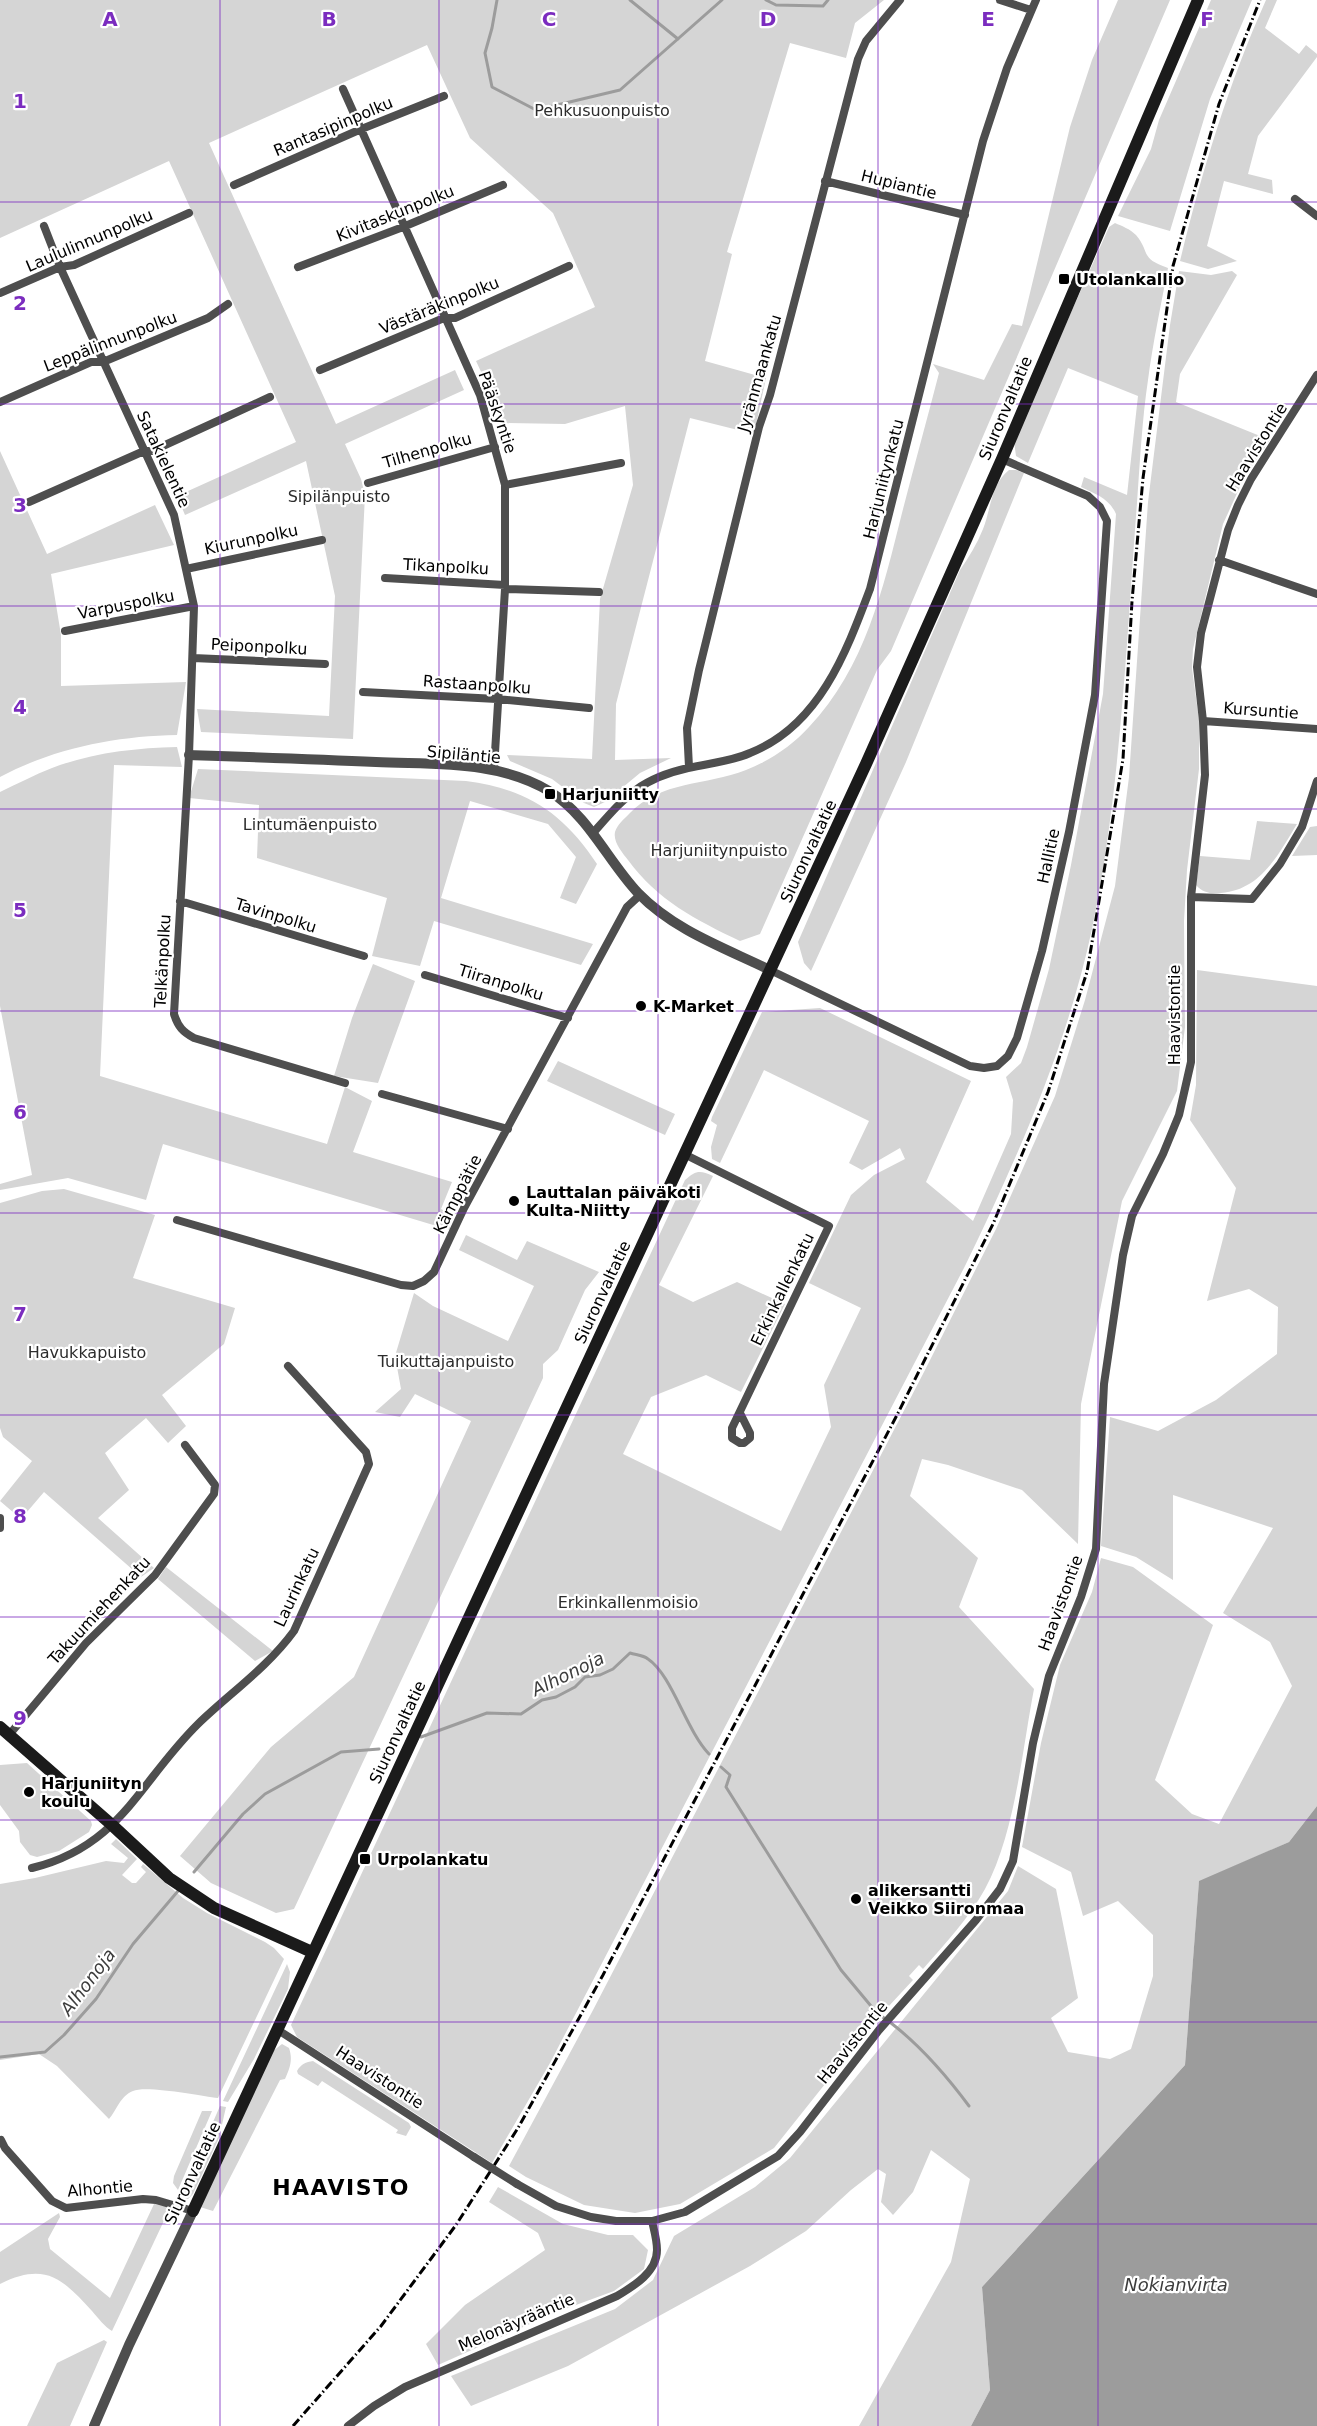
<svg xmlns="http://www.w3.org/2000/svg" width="1317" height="2426" font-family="'DejaVu Sans',sans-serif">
<rect width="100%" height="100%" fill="#fff"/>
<path fill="#d5d5d5" d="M0,0H884L855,23L846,58L790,43L727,252L732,254L705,361L766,378L754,434L690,418L616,704L615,760L671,758L640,773L605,802L594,807L584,803L552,779L510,761L507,755L592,759L600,599L633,485L625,406L565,424L501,423L497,406L476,361L595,307L553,213L470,138L427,45L209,143L336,424L455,370L464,390L345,444L361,479L365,495L353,739L201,732L197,709L329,716L335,596L306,461L185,515L177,496L296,442L169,161L0,238Z
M1118,0H1170L891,651L877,670L760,934L740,941C696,920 657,900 628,860C622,852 613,842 615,832C617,825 624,819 629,814C661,780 706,786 746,770C769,761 792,746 809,727C865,668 883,589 902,513C914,466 927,420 939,373L933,364L984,380L1012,324L1022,326L1070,127L1092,60Z
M1211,0H1252L1210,99L1170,231L1118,216L1151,149L1159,120Z
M1266,0H1277L1265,28L1299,54L1306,45L1317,54V57L1258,136L1248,174L1272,180L1273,194L1224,181L1207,246L1237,261L1208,269L1180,261C1202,171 1228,85 1266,0Z
M1115,223C1122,226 1130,229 1136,235C1151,253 1139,258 1168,268C1161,305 1153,342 1148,380C1142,420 1140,462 1137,503C1126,645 1121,788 1092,929C1067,1046 1017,1159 965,1266L550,2063L492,2163L297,2037L291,2025L685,1180C696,1170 700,1170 713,1176L659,1285L693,1302L737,1282L785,1304L741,1392L706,1375L651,1397L623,1454L781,1531L831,1427L824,1385L861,1308L809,1283L851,1195L874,1175L905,1159L900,1148L862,1170L849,1163L869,1121L764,1070L720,1163L712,1159L711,1147L717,1125L711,1121L712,1117L762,1012L820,1008L971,1081L926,1182L973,1221L1011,1134L1013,1100L1006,1077L1021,1063L1027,1047L1049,969L1071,865L1103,694L1116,514C1109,498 1095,494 1081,487L1084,477L1127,495L1138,396L1068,368L1028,463L1016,456L1014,441L1109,227Z
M1179,271L1211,275L1232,271L1237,275L1180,374L1176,402L1270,440L1245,476L1223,524L1193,649L1192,668L1199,720V769L1187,870L1184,921L1185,1027L1177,1091L1122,1201L1081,1404L1078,1544L1022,1490L948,1465L922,1459L910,1496L978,1558L959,1607L1034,1689C1022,1751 1015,1834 985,1889C969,1918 945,1944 923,1969L919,1965L909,1976L913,1980L876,2020L774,2148L680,2204L635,2213L584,2205L526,2177L509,2166L592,2012L924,1372L996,1229L1055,1096L1085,1000L1115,886L1129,777L1148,502L1170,325Z
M0,451L47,554L155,505L174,545L51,574L61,635V686L186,682L177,735C117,736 54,748 0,777Z
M1009,470H1016L1024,473L906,762L811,971L804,963L798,942L960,570C969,557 977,544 983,529C991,509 991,484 1009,470Z
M177,747L182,767L114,765L100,1076L327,1144L345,1087L372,1101L353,1152L452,1182L441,1209L449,1213L450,1230L163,1144L146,1200L68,1178L0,1190V1184L32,1175L0,1006V792C17,784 34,775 52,768C91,753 135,748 177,747Z
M198,769L466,781C527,789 563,813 597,864L576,904L560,898L576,857L548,824L470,801L441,898L593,944L581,965L434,921L420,966L372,956L387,898L257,858L259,805L189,798Z
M1257,821L1297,824C1278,855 1261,890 1221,893C1211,894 1203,893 1196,885L1200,856L1250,860Z
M1317,826V855L1292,856L1310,827Z
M373,964L415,981L378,1083L334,1076L352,1018Z
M1197,970L1317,986V1806L1289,1842L1199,1882L1185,2065L982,2287L990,2390L971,2426H859L951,2262L970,2179L931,2150L913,2192L893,2215L881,2202L886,2174L878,2169L851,2190L806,2231L750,2266L568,2366L471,2406L451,2376L615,2309L653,2280L674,2236L755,2187L790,2158L1008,1891L1018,1866L1056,1889L1078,1998L1051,2018L1068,2052L1110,2059L1131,2049L1153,1976V1935L1118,1901L1083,1916L1071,1872L1022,1847L1041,1743L1060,1665L1092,1592L1101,1558L1133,1567L1213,1625L1155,1780L1192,1814L1219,1824L1292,1686L1270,1642L1223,1613L1273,1528L1173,1495V1580L1136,1557L1101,1546L1110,1417L1158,1431L1216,1400L1277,1354L1278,1307L1249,1289L1207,1301L1236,1188L1190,1120L1196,1085Z
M558,1061L675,1114L665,1135L547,1081Z
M64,1189L155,1215L133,1278L235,1308L224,1344L162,1395L186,1426L168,1443L146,1418L105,1453L129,1490L98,1518L154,1568L141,1577L44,1492L21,1519L0,1501L32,1461L3,1437L0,1428V1203L42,1191Z
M466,1235L517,1260L527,1241L599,1272L585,1290L558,1350L543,1364V1378L294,1909L276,1913L211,1883L180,1856L271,1747L354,1677L471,1421L415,1394L400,1417L375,1412L401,1389L395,1356L414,1293L433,1306L508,1341L534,1286L459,1250Z
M166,1567L273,1651L255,1661L158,1579Z
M27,1763L91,1821L92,1825L89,1832L59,1851L37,1857L30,1855L20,1842L19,1831L0,1805V1765Z
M116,1839L137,1859L122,1875L132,1883H136L146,1872L141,1867L143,1864L183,1898L207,1913L265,1942L274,1948L284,1959L218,2098C201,2096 146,2085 133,2091C120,2096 117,2110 109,2119L57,2066L39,2054L0,2060V1884L35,1878L106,1861L124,1863L128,1858L111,1844Z
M287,1964L290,1972L288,1989L254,2059L228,2102L223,2101Z
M282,2044L289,2048C293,2060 290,2068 285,2079L280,2080L213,2211L200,2207L273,2051Z
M313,2061L409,2123L411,2127L406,2136L396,2133L398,2130L322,2081L318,2086L298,2074L297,2071C301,2064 306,2062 313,2061Z
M220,2106L226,2107L219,2138L193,2194L188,2199L179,2200Z
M202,2111H212L178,2190L173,2183L174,2176Z
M498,2187L563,2224L608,2235H633L648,2250L644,2269L614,2291L557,2312L438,2365L426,2344L465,2305L545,2250L538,2233L489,2202Z
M154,2204H161L170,2208L112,2331C105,2327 98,2318 92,2311C62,2278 45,2262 0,2284V2252L59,2213L60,2217L48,2239L50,2249L110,2298Z
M104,2340L107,2342L70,2426H27L57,2363Z"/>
<path fill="#9c9c9c" d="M1317,1806V2426H971L990,2390L982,2287L1185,2065L1199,1881L1289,1842Z"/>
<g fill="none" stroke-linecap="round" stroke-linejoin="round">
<path stroke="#9c9c9c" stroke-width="3" d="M497,0L492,28L485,53L492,87L536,110L620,90L722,0
M630,0L678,39
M766,0L776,5L823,6L828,0
M421,1737L487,1713L521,1714L542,1700L556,1697L575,1687L585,1677L600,1675L613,1669L630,1653C636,1655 643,1655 648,1659C672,1675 686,1730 709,1754
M721,1767L730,1775L726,1787L841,1970L876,2012L884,2018
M194,1872L243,1814L265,1794L341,1752L379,1749
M891,2023C922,2047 946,2075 969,2106
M0,2057L45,2052L64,2035L96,1999L133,1944L178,1891"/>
<path stroke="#4e4e4e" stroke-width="8" d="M1000,0L1031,10
M343,89L480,395L505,485V589L494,769
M825,181L965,215
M234,185L359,130L444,96
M1295,199L1317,216
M44,226L60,267L174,515L194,606L189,755L174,1014C178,1027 183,1032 194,1038L345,1083
M298,267L403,227L503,185
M0,293L60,267L74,265L189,213
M320,370L444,318H455L569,266
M0,402L91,362H103L208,318L228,304
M368,483L495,447
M505,485L621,463
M29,502L144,451H152L270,397
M1219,560L1317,594
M186,569L322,540
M385,578L505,585
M505,589L599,592
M65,631L194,606
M193,658L325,664
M363,692L497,699L589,708
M1203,721L1317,729
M689,767L687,728L699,670L759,427L770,395L858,59L866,41L900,0
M593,833C625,797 639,779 688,768C709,763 730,762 750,753C819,726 846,653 870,589L983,141L1007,68L1036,0
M1191,897L1252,899L1280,864L1302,827L1317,781
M180,901L364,956
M772,971L970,1066L984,1068L997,1066L1008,1056L1017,1038L1042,951L1069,832L1095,695L1107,521L1100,507L1088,496L1002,459
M425,975L568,1018
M382,1094L508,1129
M684,1154L829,1226L732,1428V1438L740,1443H744L750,1438V1433L740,1413
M177,1220L401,1285L413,1286L424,1281L434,1272L464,1208L627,907L640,895
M0,1518V1528
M9,1735L86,1643L155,1575L214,1494L215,1485L185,1445
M32,1868C121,1846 139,1782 198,1724C230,1693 267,1668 294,1631L369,1464L366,1452L288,1366
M278,2030L474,2157
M1,2140L5,2148L52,2201L66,2208L143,2199L156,2200L193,2211
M517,2184L556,2206L591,2217L616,2221H652L685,2212L778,2156L800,2132L879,2030L976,1920L1000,1889L1013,1861L1033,1743L1049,1676L1081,1597L1096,1549L1104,1384L1123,1255L1132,1216L1163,1154L1179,1115L1191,1062V897L1205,775L1203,721L1197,667L1201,633L1228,530L1238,505L1251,479L1317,375
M348,2426L374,2406L405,2387L617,2296C634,2286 657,2272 657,2250C657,2240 654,2230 652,2221"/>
<path stroke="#4e4e4e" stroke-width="10" d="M189,755C251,757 314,759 376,762C434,765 498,760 549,791C589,816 607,860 638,893C675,931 725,948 772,971
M94,2426L129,2345L193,2211"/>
<path stroke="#1b1b1b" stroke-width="12" d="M0,1727L112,1825L169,1878L214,1908L312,1952
M193,2211L866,764L1002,459L1198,0"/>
<path stroke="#000" stroke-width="3" stroke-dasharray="9 3 1.5 3" stroke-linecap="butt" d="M293,2426L381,2326L456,2225L518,2128L603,1975L897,1415L993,1224L1048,1092L1087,972L1123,759L1132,601L1143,478L1173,266L1219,104L1260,0"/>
<path stroke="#4e4e4e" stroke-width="8" d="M474,2157L517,2184"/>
</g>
<path fill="none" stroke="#7b2cbf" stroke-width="1.5" stroke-opacity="0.55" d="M220,0V2426M439,0V2426M658,0V2426M878,0V2426M1098,0V2426M0,202H1317M0,404H1317M0,606H1317M0,809H1317M0,1011H1317M0,1213H1317M0,1415H1317M0,1617H1317M0,1820H1317M0,2022H1317M0,2224H1317"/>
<g fill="#000" stroke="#fff" stroke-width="2">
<rect x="1058" y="273" width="12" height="12" rx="3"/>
<rect x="544" y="788" width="12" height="12" rx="3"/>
<circle cx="641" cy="1006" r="6"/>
<circle cx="514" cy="1201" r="6"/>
<circle cx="29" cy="1792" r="6"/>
<rect x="359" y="1853" width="12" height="12" rx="3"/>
<circle cx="856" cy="1899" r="6"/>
</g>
<g text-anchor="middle" stroke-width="4.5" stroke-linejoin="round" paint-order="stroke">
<g font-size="16" fill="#2c2c2c" stroke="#fff">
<text x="602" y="116">Pehkusuonpuisto</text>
<text x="339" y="502">Sipilänpuisto</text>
<text x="310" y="830">Lintumäenpuisto</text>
<text x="719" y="856">Harjuniitynpuisto</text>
<text x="87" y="1358">Havukkapuisto</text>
<text x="446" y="1367">Tuikuttajanpuisto</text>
<text x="628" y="1608">Erkinkallenmoisio</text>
</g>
<g font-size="16" fill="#000" stroke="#fff">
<text transform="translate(333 126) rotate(-23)" y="6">Rantasipinpolku</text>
<text transform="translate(899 184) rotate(14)" y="6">Hupiantie</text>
<text transform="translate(395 213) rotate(-22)" y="6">Kivitaskunpolku</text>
<text transform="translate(89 240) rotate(-23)" y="6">Laululinnunpolku</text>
<text transform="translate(439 305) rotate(-22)" y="6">Västäräkinpolku</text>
<text transform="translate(110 341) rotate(-21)" y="6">Leppälinnunpolku</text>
<text transform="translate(759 373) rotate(-74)" y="6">Jyränmaankatu</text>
<text transform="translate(1005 408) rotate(-67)" y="6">Siuronvaltatie</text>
<text transform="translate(498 412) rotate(71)" y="6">Pääskyntie</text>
<text transform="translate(1256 447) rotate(-58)" y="6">Haavistontie</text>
<text transform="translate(427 450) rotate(-16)" y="6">Tilhenpolku</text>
<text transform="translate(164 459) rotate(65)" y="6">Satakielentie</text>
<text transform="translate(883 479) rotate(-76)" y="6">Harjuniitynkatu</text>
<text transform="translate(251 539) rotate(-12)" y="6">Kiurunpolku</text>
<text transform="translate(446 566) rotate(3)" y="6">Tikanpolku</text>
<text transform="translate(126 604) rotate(-11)" y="6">Varpuspolku</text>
<text transform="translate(259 646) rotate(3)" y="6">Peiponpolku</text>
<text transform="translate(477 684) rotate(4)" y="6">Rastaanpolku</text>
<text transform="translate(1261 710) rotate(4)" y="6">Kursuntie</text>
<text transform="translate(464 754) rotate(5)" y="6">Sipiläntie</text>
<text transform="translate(808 851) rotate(-65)" y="6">Siuronvaltatie</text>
<text transform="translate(1048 856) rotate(-78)" y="6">Hallitie</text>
<text transform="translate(276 915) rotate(17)" y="6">Tavinpolku</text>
<text transform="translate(162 961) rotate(-87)" y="6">Telkänpolku</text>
<text transform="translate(501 982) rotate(17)" y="6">Tiiranpolku</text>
<text transform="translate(1174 1015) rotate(-90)" y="6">Haavistontie</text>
<text transform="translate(457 1194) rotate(-63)" y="6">Kämppätie</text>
<text transform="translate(782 1289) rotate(-64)" y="6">Erkinkallenkatu</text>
<text transform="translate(602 1292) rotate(-65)" y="6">Siuronvaltatie</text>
<text transform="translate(296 1587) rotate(-65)" y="6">Laurinkatu</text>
<text transform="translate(1060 1603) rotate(-70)" y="6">Haavistontie</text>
<text transform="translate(99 1610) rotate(-47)" y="6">Takuumiehenkatu</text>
<text transform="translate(397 1732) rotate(-65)" y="6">Siuronvaltatie</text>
<text transform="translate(852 2042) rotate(-51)" y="6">Haavistontie</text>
<text transform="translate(380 2077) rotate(33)" y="6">Haavistontie</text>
<text transform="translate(192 2173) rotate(-65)" y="6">Siuronvaltatie</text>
<text transform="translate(100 2188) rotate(-5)" y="6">Alhontie</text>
<text transform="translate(516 2322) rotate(-23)" y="6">Melonäyrääntie</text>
</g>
<g font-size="16" font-weight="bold" fill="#000" stroke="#fff" text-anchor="start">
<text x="1076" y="285">Utolankallio</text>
<text x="562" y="800">Harjuniitty</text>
<text x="653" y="1012">K-Market</text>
<text x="526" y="1198">Lauttalan päiväkoti<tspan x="526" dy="18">Kulta-Niitty</tspan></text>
<text x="41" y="1789">Harjuniityn<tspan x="41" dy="18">koulu</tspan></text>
<text x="377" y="1865">Urpolankatu</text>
<text x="868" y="1896">alikersantti<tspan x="868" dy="18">Veikko Siironmaa</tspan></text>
</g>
<g font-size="18" font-style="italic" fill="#3d3d3d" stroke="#fff">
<text transform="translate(568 1674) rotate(-26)" y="6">Alhonoja</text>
<text transform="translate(88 1982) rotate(-53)" y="6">Alhonoja</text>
<text x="1176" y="2291">Nokianvirta</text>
</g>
<g font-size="22" font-weight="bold" letter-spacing="1.5" fill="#000" stroke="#fff">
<text x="341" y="2195">HAAVISTO</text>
</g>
</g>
<g font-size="20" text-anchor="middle" font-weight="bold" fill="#7b2cbf" stroke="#fff" stroke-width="4.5" stroke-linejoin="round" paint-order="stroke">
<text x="110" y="26">A</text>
<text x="329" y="26">B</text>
<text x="549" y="26">C</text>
<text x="768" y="26">D</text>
<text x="988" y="26">E</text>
<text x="1207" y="26">F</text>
<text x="20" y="108">1</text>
<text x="20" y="310">2</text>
<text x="20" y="512">3</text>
<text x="20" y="714">4</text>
<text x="20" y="917">5</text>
<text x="20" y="1119">6</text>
<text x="20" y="1321">7</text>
<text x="20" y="1523">8</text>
<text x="20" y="1725">9</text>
</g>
</svg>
